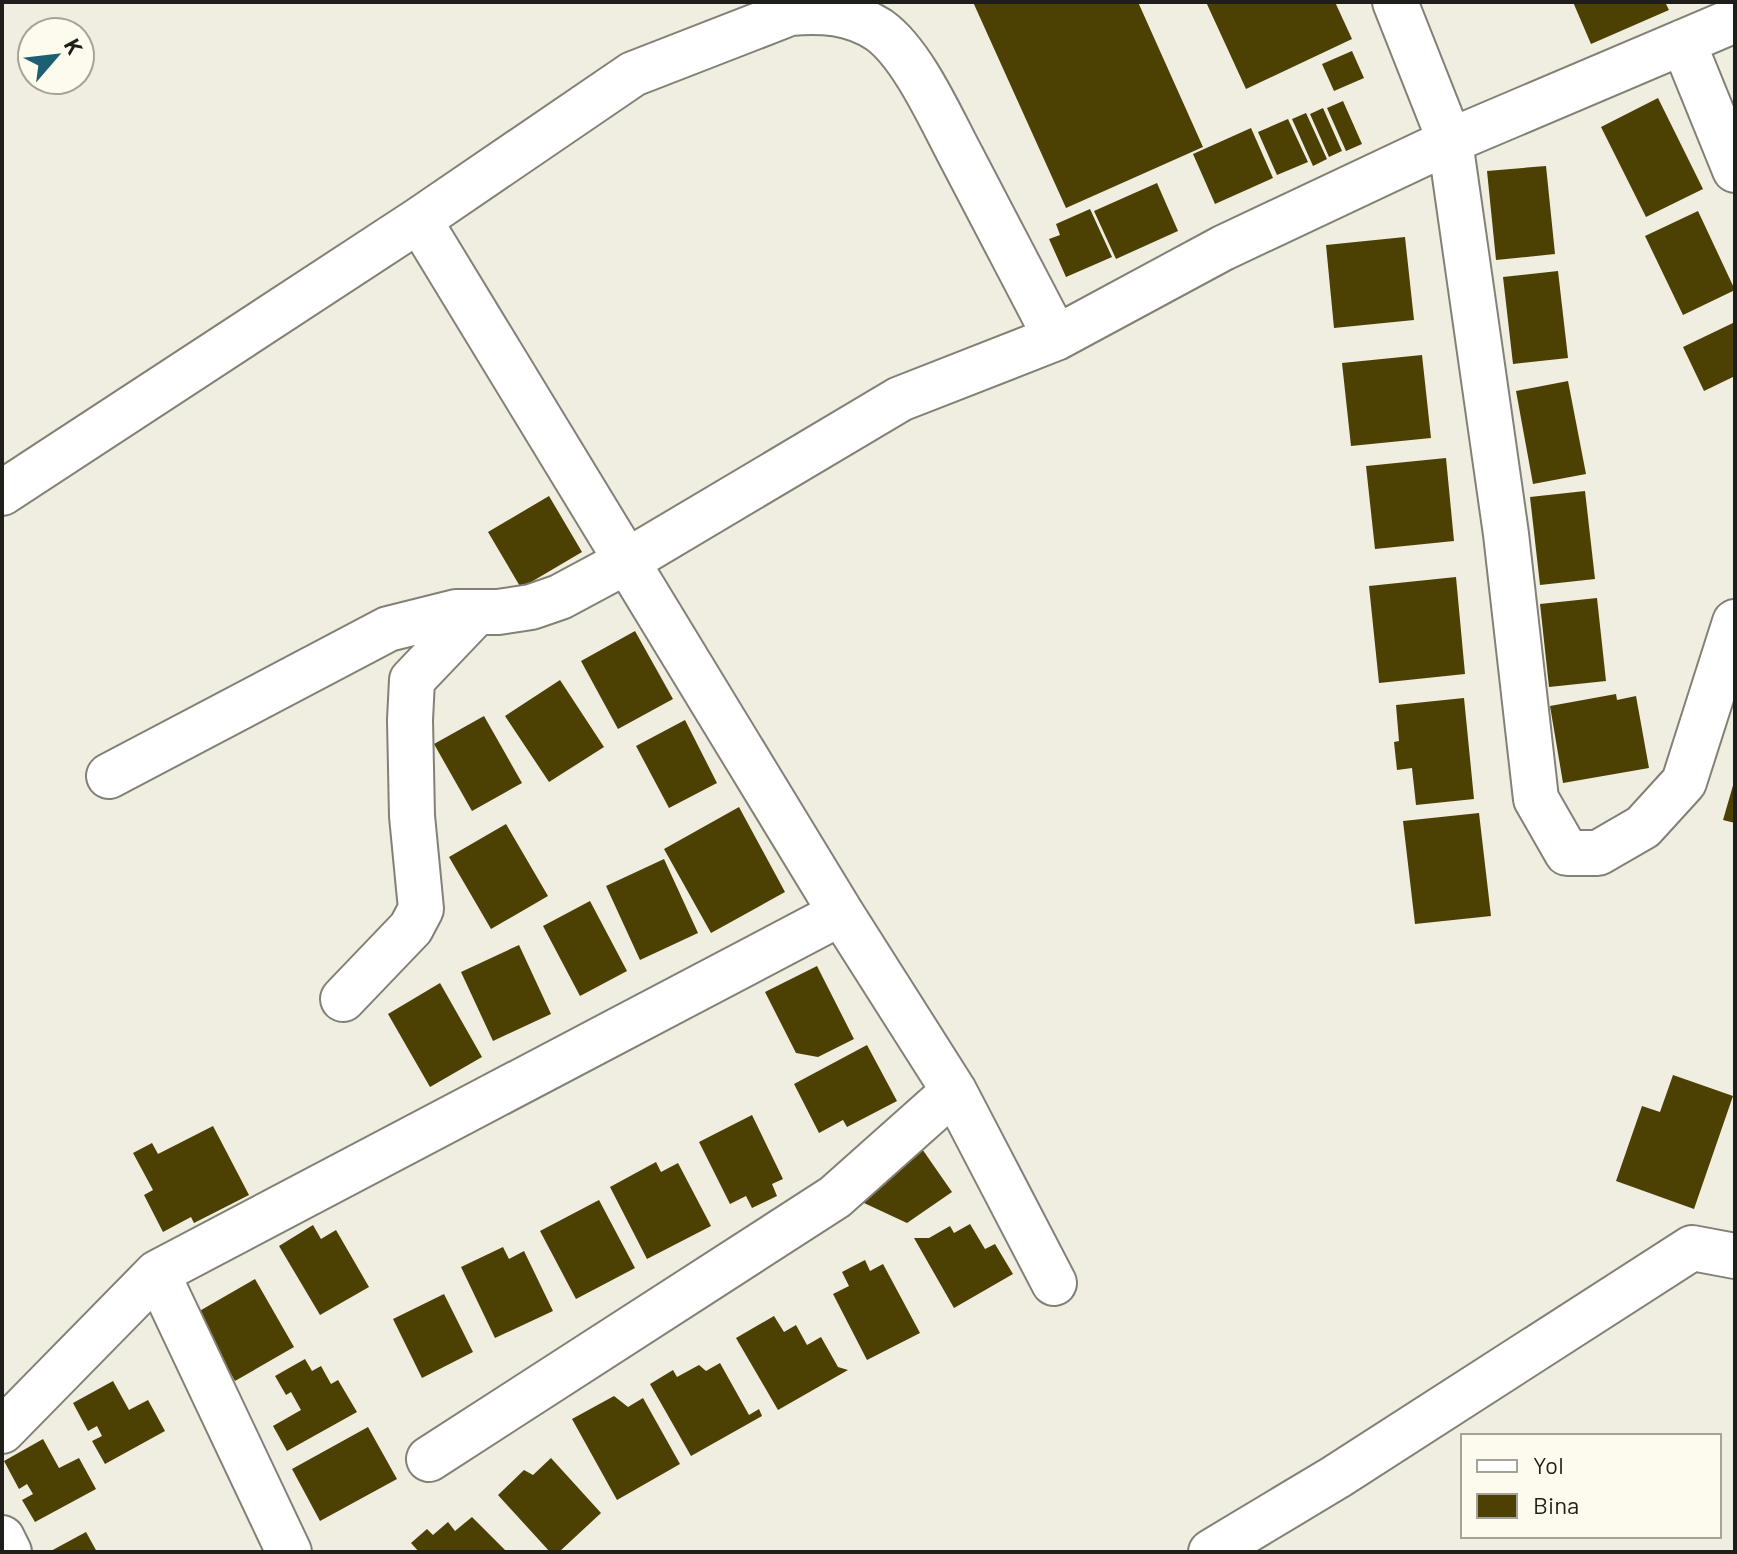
<svg xmlns="http://www.w3.org/2000/svg" width="1737" height="1554" font-family="Barlow,sans-serif">
<rect width="100%" height="100%" fill="#f0ede1"/>
<path fill="#4c4103" d="M973,2H1138L1203,147L1066,208Z
M1206,2H1335L1352,39L1246,89Z
M1573,2H1665L1669,10L1591,44Z
M1352,51L1364,78L1334,91L1322,64Z
M1658,98L1703,189L1646,217L1601,127Z
M1343,101L1362,144L1346,151L1327,108Z
M1323,108L1342,151L1329,157L1310,114Z
M1306,113L1327,159L1313,166L1292,119Z
M1288,119L1308,162L1277,175L1258,132Z
M1251,128L1273,178L1215,204L1193,154Z
M1546,166L1555,254L1496,260L1487,171Z
M1157,183L1178,231L1116,259L1094,211Z
M1090,209L1112,257L1066,277L1049,239L1060,235L1056,224Z
M1698,211L1735,290L1683,315L1645,236Z
M1405,237L1414,320L1334,328L1326,245Z
M1558,271L1568,358L1513,364L1503,277Z
M1735,322V376L1704,391L1683,347Z
M1422,355L1431,438L1351,446L1342,363Z
M1568,381L1586,474L1533,484L1516,391Z
M1446,458L1454,541L1375,549L1366,466Z
M1585,491L1595,579L1540,585L1530,497Z
M549,496L582,552L521,588L488,532Z
M1456,577L1465,674L1379,683L1369,586Z
M1597,598L1606,681L1549,687L1540,604Z
M635,631L673,699L618,729L581,661Z
M560,680L604,747L549,782L505,716Z
M1616,694L1617,700L1636,696L1649,768L1563,783L1550,706Z
M1464,698L1474,799L1416,805L1412,768L1397,770L1394,742L1399,741L1396,705Z
M484,716L522,783L472,811L434,744Z
M685,720L717,783L669,808L636,746Z
M1734,782H1735V823L1723,820Z
M739,807L785,892L711,933L664,849Z
M1479,813L1491,916L1415,924L1403,821Z
M506,824L548,896L491,929L449,857Z
M664,859L698,933L640,960L606,886Z
M590,901L627,971L580,996L543,926Z
M519,945L551,1014L493,1041L461,972Z
M817,966L854,1039L818,1057L796,1053L765,992Z
M440,983L482,1057L430,1087L388,1014Z
M867,1045L897,1101L847,1127L843,1120L819,1133L794,1084Z
M1673,1075L1733,1096L1694,1209L1616,1181L1642,1106L1660,1112Z
M752,1115L783,1179L772,1184L777,1196L752,1208L746,1196L730,1204L699,1142Z
M213,1126L249,1195L194,1223L191,1217L163,1232L144,1195L153,1190L133,1153L152,1143L158,1154Z
M920,1146L952,1192L907,1223L849,1196Z
M656,1162L661,1172L678,1163L711,1226L647,1259L610,1187Z
M599,1200L635,1268L576,1299L540,1231Z
M970,1224L985,1249L995,1244L1013,1274L954,1308L914,1238H929L950,1226L954,1233Z
M313,1225L321,1239L336,1230L369,1287L320,1315L279,1246Z
M503,1247L509,1259L524,1251L553,1311L495,1338L461,1267Z
M865,1260L870,1271L883,1264L920,1333L867,1360L833,1294L849,1286L842,1272Z
M255,1279L294,1347L235,1381L196,1313Z
M444,1294L473,1352L422,1378L393,1319Z
M774,1316L784,1332L796,1325L807,1345L821,1337L838,1367L848,1370L778,1410L736,1338Z
M305,1359L312,1371L321,1366L331,1384L338,1380L357,1412L287,1451L273,1426L301,1410L291,1392L286,1395L275,1376Z
M720,1363L749,1415L759,1409L762,1416L691,1456L650,1384L673,1370L677,1377L699,1365L706,1371Z
M113,1381L129,1410L148,1400L165,1431L105,1464L92,1441L102,1436L97,1426L88,1431L73,1403Z
M614,1396L628,1407L643,1398L680,1464L617,1500L572,1419Z
M368,1427L397,1479L320,1521L292,1469Z
M43,1439L59,1468L79,1458L96,1489L35,1522L22,1500L33,1494L27,1484L19,1489L4,1461Z
M551,1458L601,1513L559,1552H550L498,1495L524,1470L533,1475Z
M472,1517L507,1552H419L411,1543L427,1529L433,1535L448,1522L455,1531Z
M86,1532L97,1552H49Z"/>
<g fill="none" stroke-linecap="round" stroke-linejoin="round">
<g stroke="#838176" stroke-width="48">
<path id="minor" d="M1395,2L1450,141L1506,534L1536,799L1567,853H1598L1643,827L1684,782L1735,622
M1683,42L1735,170
M419,220L633,74L790,13C822,10 851,12 879,30C913,54 942,121 962,158C993,218 1025,278 1056,338
M2,493L419,220L841,913L954,1091L1054,1283
M109,776L388,629L456,612H498L531,607L560,597L629,560L900,399L1056,338L1223,248L1450,141L1735,20
M343,999L411,928L421,909L412,816L410,720L412,680L475,614
M2,1431L157,1273
M429,1459L835,1197L954,1091
M2,1538L9,1552
M289,1552L157,1273L841,913
M1211,1552L1336,1477L1692,1248L1735,1256"/>
</g>
<use href="#minor" stroke="#fff" stroke-width="44"/>
</g>
<rect width="1737" height="1554" fill="none" stroke="#1f1e1a" stroke-width="8"/>
<rect x="1461" y="1434" width="260" height="104" fill="#fdfbee" stroke="#a4a399" stroke-width="2"/>
<rect x="1477" y="1460" width="40" height="12" fill="#ffffff" stroke="#a4a399" stroke-width="2"/>
<text x="1533" y="1474" font-size="24" fill="#1f1e1a">Yol</text>
<rect x="1477" y="1494" width="40" height="24" fill="#4c4103" stroke="#a4a399" stroke-width="2"/>
<text x="1533" y="1514" font-size="24" fill="#1f1e1a">Bina</text>
<g transform="translate(56 56) rotate(62)"><circle r="38" fill="#fdfbee" stroke="#a4a399" stroke-width="2"/>
<path d="M0-6L14 30L0 20L-14 30Z" fill="#1c5f73"/>
<text y="-12" font-size="22" font-weight="bold" text-anchor="middle" fill="#1f1e1a">K</text>
</g>
</svg>
